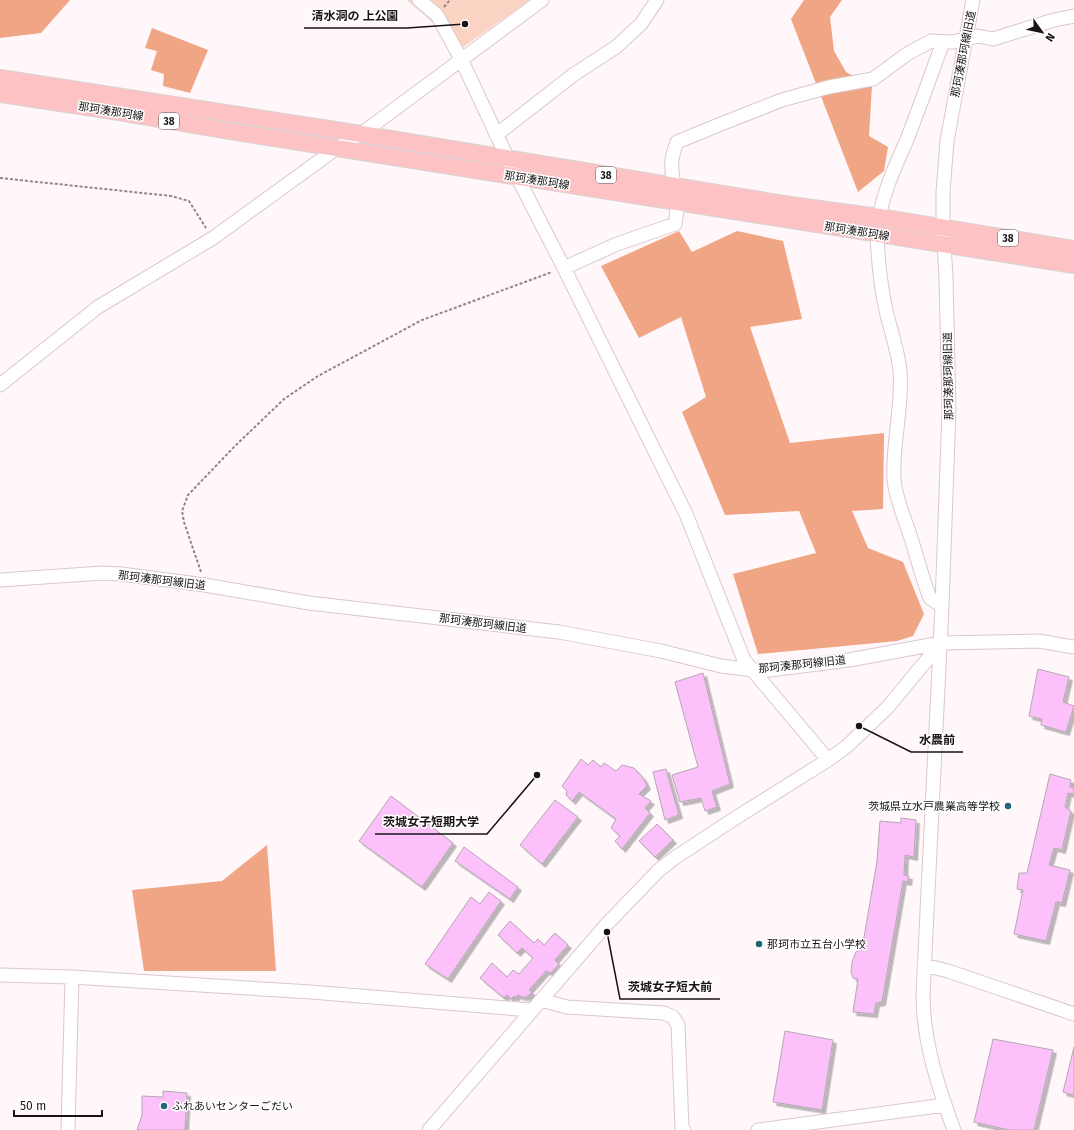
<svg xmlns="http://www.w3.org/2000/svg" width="1074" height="1130" font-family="'Fira Sans','Noto Sans JP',sans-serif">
<defs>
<filter id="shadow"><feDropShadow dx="3.5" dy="3.5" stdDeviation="0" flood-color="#0004"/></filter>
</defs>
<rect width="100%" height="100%" fill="#fff7fa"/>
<path fill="#fad3c2" d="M407,0H530L462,48Z"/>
<path fill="#f0a584" d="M0,0H70L41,33L0,38Z
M804,0H842L830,17L834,51L846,72L872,86L869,136L888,147L884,171L858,192L791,19Z
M152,28L208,50L190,93L163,86L164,74L151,70L157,51L145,48Z
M679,231L692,252L737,231L783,241L802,319L750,327L790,443L884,433L883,509L852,511L868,548L903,562L924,614L913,636L897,641L758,654L733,574L816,553L799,511L725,515L682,412L706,397L681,317L639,338L601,266Z
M267,845L276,971H144L132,890L222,881Z"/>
<path fill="#fcc0fa" stroke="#b4a7b3" filter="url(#shadow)" d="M1038,669L1069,677L1063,702L1074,706L1066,732L1041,725L1042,719L1029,716Z
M703,673L730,784L712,791L717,807L705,811L701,798L680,802L672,775L698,767L675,682Z
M581,759L588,765L593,760L601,767L604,763L616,771L622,765L634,768L643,778L647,786L639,794L651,801L645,808L650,813L622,849L615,841L620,836L611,828L616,819L579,792L572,801L566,795L567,791L562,786Z
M666,769L679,815L665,820L653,772Z
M1050,774L1071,780L1070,787L1074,788V794L1068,793L1065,807L1071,811L1062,850L1054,848L1049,865L1070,870L1062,903L1056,902L1046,941L1014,934L1023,890L1017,889L1019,873H1027Z
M391,796L453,843L422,887L359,841Z
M555,800L578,817L542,864L520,845Z
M901,818L916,820L914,857L905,855L904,875L909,876L908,882L903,881L882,1002L876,1003L874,1014L853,1012L858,979L853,978L851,972L852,962L856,952L862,949L877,861L880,821L901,823Z
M657,824L673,840L655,857L639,841Z
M464,847L518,887L510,899L455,861Z
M489,892L501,901L448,979L425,964L471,897L480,904Z
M510,921L534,943L538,939L544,945L555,933L568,945L555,960L559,964L551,973L546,971L529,990L532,992L527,997H522L518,995L515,998L514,996L511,999L507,995L504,998L480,978L492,963L507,977L513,970L519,974L533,958L522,948L517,953L498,935Z
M785,1031L833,1040L822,1110L773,1102Z
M993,1039L1053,1050L1034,1130H1009L974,1122Z
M1074,1047V1095L1063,1092Z
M163,1091L187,1093L185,1130H137L142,1115V1096L163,1097Z"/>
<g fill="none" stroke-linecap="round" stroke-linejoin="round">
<g stroke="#dac8ce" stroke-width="15">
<path id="minor" d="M419,0L437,15L461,59L508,159L564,268L686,514L744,660L828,760
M496,135L573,75L616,47L641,24L657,0
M674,186C671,167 670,160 677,142L726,122L782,100L829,87L873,79L907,54L931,41L953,42L978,36L993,39L1054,20L1074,16
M879,217C885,188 894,169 906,142C919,109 931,75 943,42
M877,234C878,262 881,289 887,315C892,334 898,352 900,371C903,407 892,443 894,480C896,499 904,517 910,535C917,556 922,578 930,598L942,606
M564,268L617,244L675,224L678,203
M0,385L98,307L213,238L337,148L361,134L542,0
M0,580L103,573L121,574L205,585L309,603L559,632L661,651L721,666L754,670H770L849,660L941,643L1039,641L1074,647
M924,965L948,971L1074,1014
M0,975L72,977L311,992L531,1010
M541,1000L567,1007L664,1013L673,1017L678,1025L682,1128L684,1130
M68,1130L72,977
M429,1130L606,925L659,870L676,857L737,817L828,760L846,747L887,708L941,643
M758,1130L945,1105
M954,1130C938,1086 923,1042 923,994L942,606L949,410L946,278L943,227V192L947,141L973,0"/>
</g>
<g stroke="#d6d5d5" stroke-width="18">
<path id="major" d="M0,78L361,134L790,205L879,217L1074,249
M0,94L113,111L223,130L1074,265"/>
</g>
<path stroke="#8e878a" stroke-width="2" stroke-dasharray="3 2" stroke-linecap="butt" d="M444,7L450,0
M0,178L171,196L189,201L206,228
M201,572L184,522L182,511L188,495L235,446L284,399L318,376L422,320L552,272"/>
<use href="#minor" stroke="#fff" stroke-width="13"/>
<use href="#major" stroke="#fdc2c4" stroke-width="16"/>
</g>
<g fill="#246379" stroke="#fff" stroke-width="1.5">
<circle cx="1008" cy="806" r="4"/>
<circle cx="759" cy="944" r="4"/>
<circle cx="164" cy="1106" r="4"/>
</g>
<g text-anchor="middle" stroke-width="3" stroke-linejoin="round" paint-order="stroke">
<g fill="#fff" stroke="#5e5a5c" stroke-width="1">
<rect x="159" y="113" width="20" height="16" rx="3"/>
<rect x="596" y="167" width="20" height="16" rx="3"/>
<rect x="998" y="230" width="20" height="16" rx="3"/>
</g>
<g font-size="10" font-weight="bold" fill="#191316">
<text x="169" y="125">38</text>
<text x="606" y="179">38</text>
<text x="1008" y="242">38</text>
</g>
<g font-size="11" fill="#191316" stroke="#fff">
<text transform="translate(963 54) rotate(-79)" y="4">那珂湊那珂線旧道</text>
<text transform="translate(111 111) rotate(9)" y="4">那珂湊那珂線</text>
<text transform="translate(537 180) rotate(9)" y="4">那珂湊那珂線</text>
<text transform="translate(857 231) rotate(9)" y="4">那珂湊那珂線</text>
<text transform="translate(948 376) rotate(-91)" y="4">那珂湊那珂線旧道</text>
<text transform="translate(162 580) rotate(7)" y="4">那珂湊那珂線旧道</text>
<text transform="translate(483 623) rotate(7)" y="4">那珂湊那珂線旧道</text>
<text transform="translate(802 664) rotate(-6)" y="4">那珂湊那珂線旧道</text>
</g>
<g font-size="11" fill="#191316" stroke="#fff" text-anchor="start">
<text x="1000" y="810" text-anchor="end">茨城県立水戸農業高等学校</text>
<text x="767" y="948">那珂市立五台小学校</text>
<text x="172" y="1110">ふれあいセンターごだい</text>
</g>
</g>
<path fill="none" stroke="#191316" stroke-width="1.5" d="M465 24L407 28H304M859 726L911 752H963M537 775L487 834H375M607 932L620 999H720"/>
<g fill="#191316" stroke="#fff" stroke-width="1.5">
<circle cx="465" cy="24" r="4"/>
<circle cx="859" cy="726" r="4"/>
<circle cx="537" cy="775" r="4"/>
<circle cx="607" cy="932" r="4"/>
</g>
<g font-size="12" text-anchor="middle" font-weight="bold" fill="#191316" stroke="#fff" stroke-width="3" stroke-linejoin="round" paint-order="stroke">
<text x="355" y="20">清水洞の 上公園</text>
<text x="937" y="744">水農前</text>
<text x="431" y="826">茨城女子短期大学</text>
<text x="670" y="991">茨城女子短大前</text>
</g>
<g transform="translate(1042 32) rotate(123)" stroke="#ffffff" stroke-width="3" paint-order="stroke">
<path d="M0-3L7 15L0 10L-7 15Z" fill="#191316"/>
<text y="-6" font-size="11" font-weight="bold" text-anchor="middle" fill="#191316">N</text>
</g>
<path d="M14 1110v6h88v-6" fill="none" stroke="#191316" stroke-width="2"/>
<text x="20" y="1110" font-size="12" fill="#191316" stroke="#ffffff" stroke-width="3" paint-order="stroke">50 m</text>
</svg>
